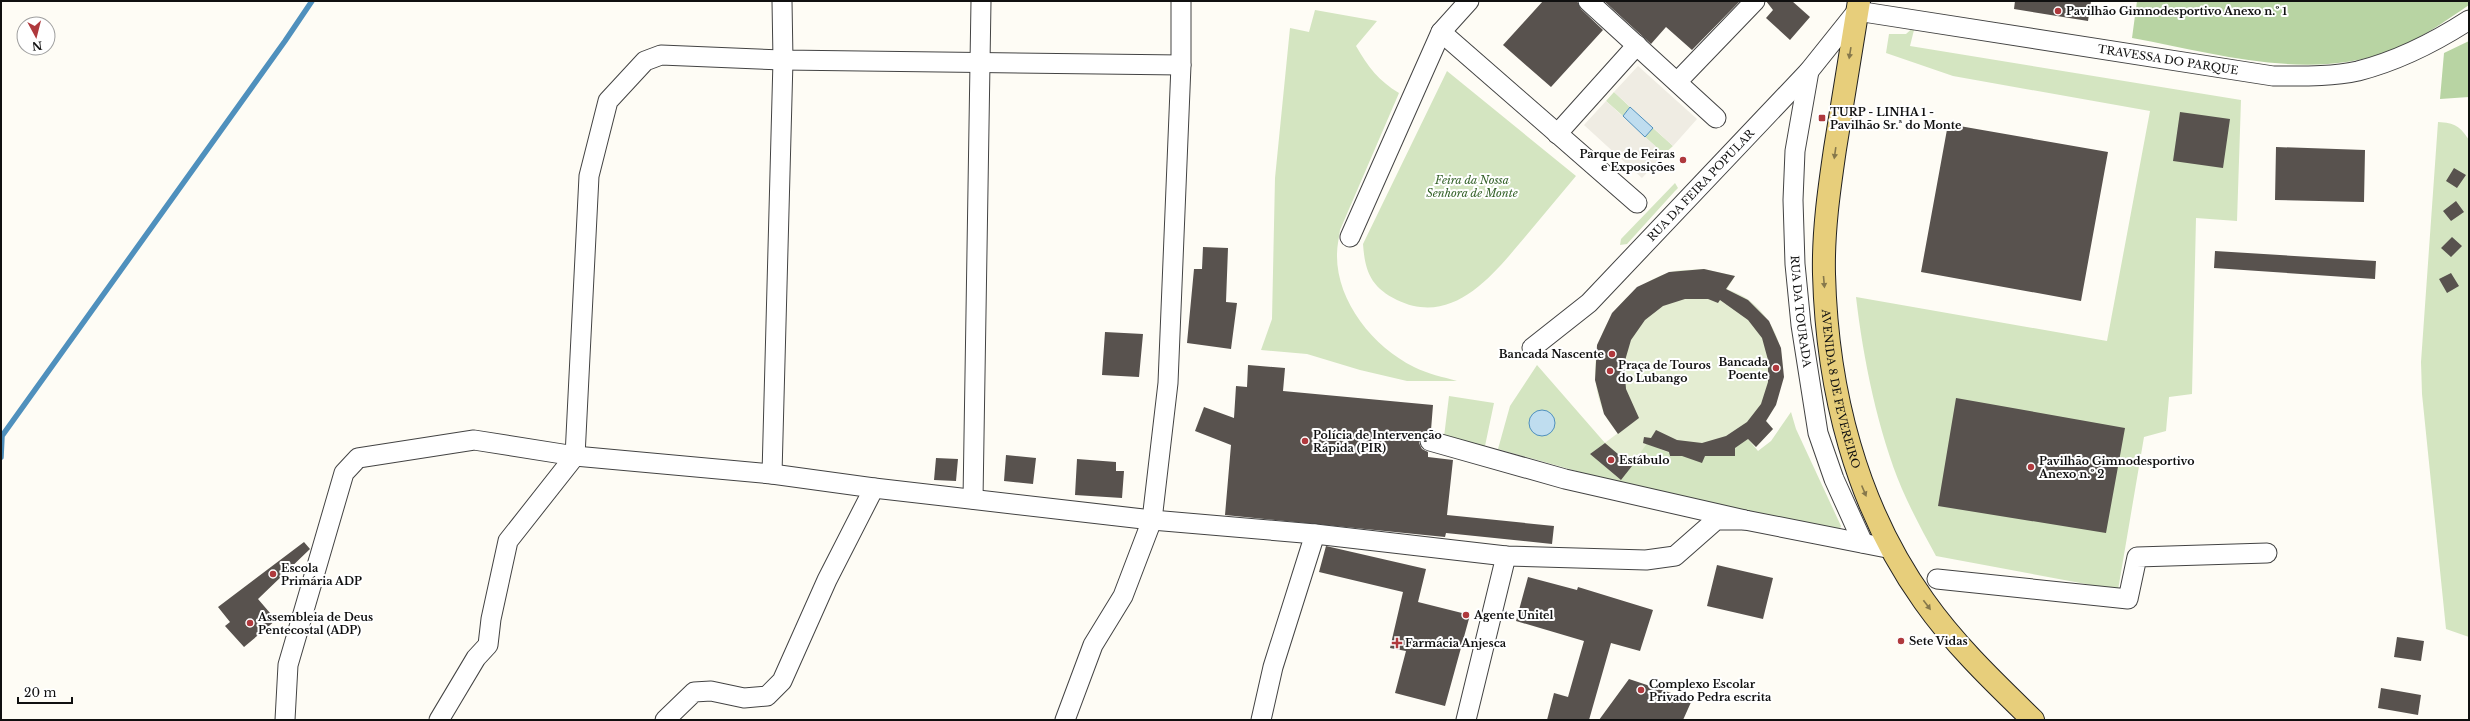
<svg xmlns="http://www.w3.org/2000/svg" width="2470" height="721" font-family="'Libre Baskerville',serif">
<rect width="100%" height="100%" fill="#fefcf5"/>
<path fill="#d4e5c1" d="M1315,10L1377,21L1356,46C1368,67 1379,81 1399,93L1340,230C1339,238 1337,246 1337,254C1336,301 1373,347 1414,367C1428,374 1443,377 1457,381H1407L1360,370L1307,354L1261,350L1272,319L1275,178L1290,28L1309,32Z
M1915,26L1910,46L2241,100L2237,221L2196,218L2192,394L2169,397L2166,431L2144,437L2118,590L1936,556C1924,534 1912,512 1902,489C1878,432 1863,358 1856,297L2107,341L2150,111L1953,76L1886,53L1889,34H1906Z
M1447,71L1576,176C1559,196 1542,217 1525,237C1493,275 1453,327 1397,300C1371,287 1365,272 1363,244Z
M1614,92L1630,107L1623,116L1606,101Z
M2438,122C2455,123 2460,126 2469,140V637L2446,629L2422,394L2421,362Z
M1653,128L1673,146L1664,154L1645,137Z
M1675,183L1678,188L1675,191L1627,244L1620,245L1621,239Z
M1537,365L1605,443L1591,454L1648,442L1748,439L1758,451L1771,441L1791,412L1796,429L1841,526L1840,529L1836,531L1633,487L1498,449L1510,406Z
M1449,396L1494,403L1485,446L1444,437Z"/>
<path fill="#b8d4a3" d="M2137,1H2469V5C2444,22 2416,42 2387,52C2306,81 2214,53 2132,38Z
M2469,41V97L2440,99L2444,53Z"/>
<path fill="#e4edd2" d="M1704,269L1735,276L1727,289C1734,292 1742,295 1749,300C1788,331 1792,381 1766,421L1773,429L1756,447L1748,439C1720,460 1678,464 1648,442L1621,480L1590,454L1618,433C1613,427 1607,420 1604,413C1579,355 1609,293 1668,273C1678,269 1693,270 1704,269Z"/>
<path fill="#efece3" d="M1638,66L1697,119L1673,146L1614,92Z
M1606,101L1664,154L1642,178L1584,125Z"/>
<path fill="#bfddef" stroke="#4f90bd" d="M1630,107L1653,128L1645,137L1623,116Z
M1529 423a13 13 0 1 1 26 0a13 13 0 1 1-26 0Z"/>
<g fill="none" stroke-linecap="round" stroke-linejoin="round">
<path stroke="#4f90bd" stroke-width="5.5" d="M1,457L2,436L285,41L312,1"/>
</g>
<path fill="#58524e" d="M1543,1H1577L1581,9L1603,30L1551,87L1503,45Z
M1604,1H1740L1692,50L1666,27L1651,44Z
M1766,1H1792L1810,17L1790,40L1766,18L1773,10Z
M2015,1H2091L2088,21L2014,9Z
M2180,112L2230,119L2223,168L2173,161Z
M1948,124L2108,152L2081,301L1921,272Z
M2276,147L2365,150L2364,202L2275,200Z
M2454,168L2466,175L2457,188L2446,181Z
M2456,201L2464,212L2451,221L2443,211Z
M2452,237L2462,246L2451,257L2441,248Z
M1203,247L1228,248L1226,302L1237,303L1231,349L1187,343L1194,269H1202Z
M2215,251L2376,261L2375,279L2214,268Z
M1704,269L1735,276L1726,289L1748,300L1769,321L1781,348L1784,377L1776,405L1766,421L1773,429L1756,447L1748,439L1735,448V456H1705L1702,463L1682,456H1670L1669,452L1643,443L1644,437L1651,438L1656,430L1677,440L1702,443L1726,436L1747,422L1761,404L1768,382V360L1762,338L1748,320L1720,300L1718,303L1708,299H1685L1663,306L1645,320L1631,340L1624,364L1626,389L1639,418L1618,434L1604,414L1595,380L1597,345L1612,313L1637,287L1669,272Z
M2451,273L2459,286L2447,293L2439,279Z
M1105,332L1143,334L1139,377L1102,375Z
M1248,365L1285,368L1283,391L1433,405L1431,430L1422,433L1419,443L1422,449L1428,452V457L1453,460L1447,515L1554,526L1552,544L1446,533L1445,537L1225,515L1231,445L1195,431L1204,407L1234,418L1236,386L1247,387Z
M1956,398L2125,428L2106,533L1938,506Z
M1605,443L1632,466L1621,480L1590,454Z
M1006,455L1036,458L1033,484L1004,481Z
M936,458L958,459L956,481L934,480Z
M1077,459L1116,462V471H1124L1122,498L1075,495Z
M304,542L310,549L258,599L276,620L244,647L225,626L230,622L218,607Z
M1326,546L1426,569L1418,602L1470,615L1445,706L1395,693L1406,651L1390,648L1403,592L1319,572Z
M1717,565L1773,578L1763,619L1707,606Z
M1528,577L1577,590L1578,587L1653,610L1640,651L1611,643L1589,720H1547L1554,693L1568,697L1584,641L1516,621Z
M2397,637L2424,641L2421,661L2394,657Z
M1629,679L1692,700L1683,720H1599Z
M2381,688L2421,695L2418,715L2378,708Z"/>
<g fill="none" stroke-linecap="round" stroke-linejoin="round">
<g stroke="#434343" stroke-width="21">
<g id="minor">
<path d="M1588,1L1716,118"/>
<path d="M1441,32L1637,203"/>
<path id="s1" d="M1809,71L1795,151L1793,200L1795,264L1801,325L1818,433L1834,479L1863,543"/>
<path d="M1677,82L1755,1"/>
<path d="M1557,134L1637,45"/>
<path d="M1350,237L1441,32L1469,1"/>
<path id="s2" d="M1532,348L1589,303L1809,71L1857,11L2273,76C2301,76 2331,77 2358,71C2397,61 2435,42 2469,20"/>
<path d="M1430,441L1565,479L1745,520L1892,549"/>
<path d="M772,474L783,60L782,1"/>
<path d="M973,499L981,1"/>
<path d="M1937,579L2128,599L2137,557L2267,553"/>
<path d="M285,720L288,665L344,473L358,458L474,440L575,456L772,474L874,488L1152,520L1315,534L1506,556L1646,560L1675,556L1716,520H1745"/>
<path d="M439,720L476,658L488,645L491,619L508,541L575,456L589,176L608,101L645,61L661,55L783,60L1181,65"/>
<path d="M665,720L694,692L711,691L744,698L767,696L782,681L827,580L874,488"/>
<path d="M1065,720L1093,645L1123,596L1152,520L1168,383L1181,65V1"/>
<path d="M1261,720L1273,667L1315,534"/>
<path d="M1466,720L1506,556"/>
</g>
</g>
<g stroke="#212121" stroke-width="24">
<g id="major">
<path id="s3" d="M1859,1C1851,50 1843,99 1835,149C1829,190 1823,232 1824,274C1827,390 1856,506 1924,601C1955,645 1994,682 2033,720"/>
</g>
</g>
<use href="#minor" stroke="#fff" stroke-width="19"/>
<use href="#major" stroke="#e7ce7b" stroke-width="22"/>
</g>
<defs><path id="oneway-solid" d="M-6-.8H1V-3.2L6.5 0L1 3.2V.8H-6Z"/></defs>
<g fill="#86784b">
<use href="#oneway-solid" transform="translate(1850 53) rotate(99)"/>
<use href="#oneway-solid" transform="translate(1835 153) rotate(98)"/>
<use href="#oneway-solid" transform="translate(1824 282) rotate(85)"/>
<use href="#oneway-solid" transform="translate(1864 491) rotate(67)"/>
<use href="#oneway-solid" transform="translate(1927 605) rotate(53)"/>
</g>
<g fill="#af393d" stroke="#fff" stroke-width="1.5">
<circle cx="2058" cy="11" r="4"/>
<rect x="1818" y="114" width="8" height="8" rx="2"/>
<circle cx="1683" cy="160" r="4"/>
<circle cx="1612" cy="354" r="4"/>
<circle cx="1776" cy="368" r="4"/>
<circle cx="1610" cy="371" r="4"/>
<circle cx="1305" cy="441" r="4"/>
<circle cx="1611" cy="460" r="4"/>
<circle cx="2031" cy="467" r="4"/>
<circle cx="273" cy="574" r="4"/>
<circle cx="1466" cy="615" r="4"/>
<circle cx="250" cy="623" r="4"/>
<circle cx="1901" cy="641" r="4"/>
<path d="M1395 637h4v4h4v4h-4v4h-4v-4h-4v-4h4z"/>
<circle cx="1641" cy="690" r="4"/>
</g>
<g text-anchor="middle" stroke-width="4" stroke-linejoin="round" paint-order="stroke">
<g font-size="11" font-weight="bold" fill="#101010" stroke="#fff" text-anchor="start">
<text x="2066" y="15">Pavilhão Gimnodesportivo Anexo n.º 1</text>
<text x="1830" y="116">TURP - LINHA 1 -<tspan x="1830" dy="13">Pavilhão Sr.ª do Monte</tspan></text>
<text x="1675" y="158" text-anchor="end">Parque de Feiras<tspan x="1675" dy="13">e Exposições</tspan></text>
<text x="1604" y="358" text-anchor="end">Bancada Nascente</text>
<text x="1768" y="366" text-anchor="end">Bancada<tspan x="1768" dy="13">Poente</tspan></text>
<text x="1618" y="369">Praça de Touros<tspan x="1618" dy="13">do Lubango</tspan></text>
<text x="1313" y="439">Polícia de Intervenção<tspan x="1313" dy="13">Rápida (PIR)</tspan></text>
<text x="1619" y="464">Estábulo</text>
<text x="2039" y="465">Pavilhão Gimnodesportivo<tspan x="2039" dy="13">Anexo n.º 2</tspan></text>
<text x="281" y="572">Escola<tspan x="281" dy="13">Primária ADP</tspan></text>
<text x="1474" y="619">Agente Unitel</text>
<text x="258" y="621">Assembleia de Deus<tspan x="258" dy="13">Pentecostal (ADP)</tspan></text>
<text x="1909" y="645">Sete Vidas</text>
<text x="1405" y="647">Farmácia Anjesca</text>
<text x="1649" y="688">Complexo Escolar<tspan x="1649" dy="13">Privado Pedra escrita</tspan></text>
</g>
<g font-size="11" fill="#101010" stroke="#fff">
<text dy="4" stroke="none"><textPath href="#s2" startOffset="784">TRAVESSA DO PARQUE</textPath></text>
<text dy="4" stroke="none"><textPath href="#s2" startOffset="235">RUA DA FEIRA POPULAR</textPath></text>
<text dy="4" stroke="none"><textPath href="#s1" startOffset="242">RUA DA TOURADA</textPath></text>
<text dy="4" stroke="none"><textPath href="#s3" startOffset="392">AVENIDA 8 DE FEVEREIRO</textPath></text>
</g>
<g font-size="11" font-style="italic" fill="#336128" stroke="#fff">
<text x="1472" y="184">Feira da Nossa<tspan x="1472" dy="13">Senhora de Monte</tspan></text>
</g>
</g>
<rect width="2470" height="721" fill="none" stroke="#101010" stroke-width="4"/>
<g transform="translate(36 36) rotate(173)"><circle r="19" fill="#ffffff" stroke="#9f9f9f"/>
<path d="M0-3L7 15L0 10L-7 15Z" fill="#af393d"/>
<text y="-6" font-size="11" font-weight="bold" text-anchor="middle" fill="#101010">N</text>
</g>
<path d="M18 697v6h54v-6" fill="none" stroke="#101010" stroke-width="2"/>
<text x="24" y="697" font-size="12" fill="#101010" stroke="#ffffff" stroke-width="3" paint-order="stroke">20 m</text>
</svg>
